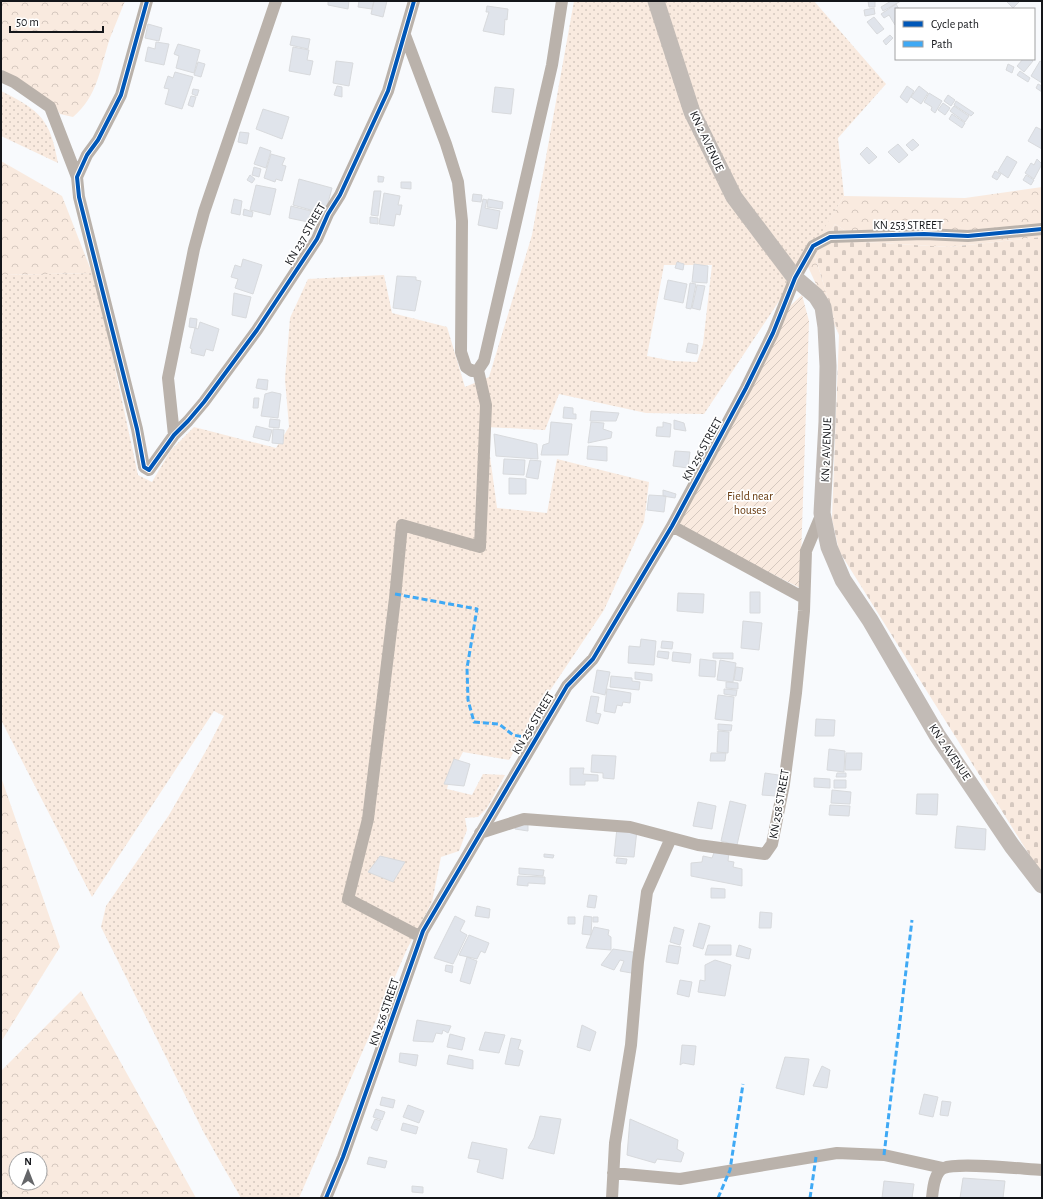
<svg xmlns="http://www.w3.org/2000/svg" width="1043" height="1199" font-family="'Alegreya Sans',sans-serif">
<defs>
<pattern id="grass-dots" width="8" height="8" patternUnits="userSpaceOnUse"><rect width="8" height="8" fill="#f9eadf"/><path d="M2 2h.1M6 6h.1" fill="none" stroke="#d5c8bf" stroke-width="1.8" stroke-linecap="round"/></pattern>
<pattern id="forest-crowns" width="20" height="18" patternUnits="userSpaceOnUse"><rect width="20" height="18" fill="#f9eadf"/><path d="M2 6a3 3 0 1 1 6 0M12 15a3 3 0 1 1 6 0" fill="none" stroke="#d5c8bf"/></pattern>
<pattern id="cemetery-stones" width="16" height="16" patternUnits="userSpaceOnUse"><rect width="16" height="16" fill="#f9eadf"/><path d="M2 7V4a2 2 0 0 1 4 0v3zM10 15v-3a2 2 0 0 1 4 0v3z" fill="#d5c8bf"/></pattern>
<pattern id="garden-furrows" width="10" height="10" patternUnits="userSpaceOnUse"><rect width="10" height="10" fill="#f9eadf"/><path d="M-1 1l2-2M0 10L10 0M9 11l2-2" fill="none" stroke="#d5c8bf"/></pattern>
</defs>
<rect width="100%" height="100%" fill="#f8fafd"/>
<path fill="url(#grass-dots)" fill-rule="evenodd" d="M574,1H814L886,84L838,138L844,196L803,265L704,414L646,413L559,394L545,430L486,427L497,508L547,513L557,459L649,482L644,522L604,610L551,689L509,760L463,752L450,777L447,789L472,795L483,774L505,775L487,808L478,817L465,818L467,830L459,851L441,857L432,902L407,949L299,1198H241L204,1133L101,927L106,906L169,815L207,749L224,716L214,711L92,897L1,720V275L92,273L101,303L138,475L152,482L171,450L194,427L276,448L289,427L285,379L290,318L308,279L384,275L392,313L447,327L465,387L489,377L532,235ZM664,265H712L703,344L697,362L673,361L647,356Z
M1,91C41,111 50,119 58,163L1,136Z"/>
<path fill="url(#forest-crowns)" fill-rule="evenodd" d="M1,1H125C120,13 115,26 110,38C100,68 98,96 73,117L60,114L53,103L1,69Z
M1,161L62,196L92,273L1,275Z
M1042,187V237L949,247L863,242L835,224L815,256L839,335L805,260L844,196L965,198Z
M1,777L60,947L1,1042Z
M81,991L196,1198H1V1071ZM16,1159H40V1183H16Z"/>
<path fill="url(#cemetery-stones)" d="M835,224L863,242L949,247L1042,237V875L839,551L832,519L839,335L815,256Z"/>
<path fill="url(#garden-furrows)" d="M802,295L809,321L800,588L678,526L791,305Z"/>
<path fill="#e0e4eb" stroke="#d8dadd" d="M328,1H349L348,9L328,5Z
M359,1H374L372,9L358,7Z
M374,1H387L383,17L371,14Z
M868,1H875V7H869Z
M891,1H901L883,11L881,7Z
M1006,1H1020L1013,8Z
M896,4L899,9H896L895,25L889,15L884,18L881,14Z
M487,6L508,9L507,20L505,19L504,35L483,31L489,12H486Z
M874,8L875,14L865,16L864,10Z
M874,17L884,29L877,34L867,22Z
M148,24L162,28L159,41L145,38Z
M890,35L893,38L886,45L883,41Z
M292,36L310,39L308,49L290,45Z
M156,42L169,44L164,65L145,61L148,47L155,49Z
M178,44L200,50L194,73L176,68L179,56L174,54Z
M293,47L309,50L307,60L313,61L310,75L289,71Z
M1023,59H1030L1033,61L1024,72L1017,66Z
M336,61L353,63L349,86L333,83Z
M1040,61L1042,62V83L1031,76Z
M198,62L205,64L201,77L194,75Z
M1008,64L1014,67L1012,73L1006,70Z
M1020,71L1030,78L1028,82L1017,75Z
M175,72L193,77L182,109L165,104L169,89L164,88L168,76L173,78Z
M1038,84L1042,86V92L1036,88Z
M337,86L342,87V97L334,95Z
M907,86L914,91L907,103L900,97Z
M919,86L928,93L921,104L911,97Z
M495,87L514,89L511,114L492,112Z
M193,89L199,90L197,96L192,94Z
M929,93L942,101L935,113L931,110L932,107L924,102Z
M948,95L955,100L951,106L944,101Z
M191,96L196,97L193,107L188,105Z
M956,101L974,113L971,116L954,105Z
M943,103L950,108L945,115L938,110Z
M954,106L969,116L965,122L950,111Z
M263,109L289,117L282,139L256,129Z
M952,114L965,123L962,128L949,119Z
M1036,127L1042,130V149L1028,141Z
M240,132L249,133L247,144L238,142Z
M913,139L919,145L912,151L906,145Z
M898,144L908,155L899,163L888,152Z
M260,147L271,151L266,168L254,164Z
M867,147L877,157L869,164L860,154Z
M271,154L285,158L282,165L286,166L282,181L276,179L275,182L264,178Z
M1007,156L1017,162L1008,178L998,171Z
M1037,159L1042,164L1034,179L1025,173L1031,163L1034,165Z
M254,167L261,169L259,177L252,175Z
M995,171L1001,174L997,180L992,177Z
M250,175L255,179L252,183L247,180Z
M1026,175L1034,180L1031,185L1023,180Z
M378,176L384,177L383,182H378Z
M299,179L332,188L325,214L293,205Z
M401,182H411V189L401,188Z
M256,185L276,189L270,215L250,210Z
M374,191H381L378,216L371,215Z
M384,193L400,196L398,205H402L400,215L396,214L394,226L379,224Z
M473,194L482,195L481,202L472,201Z
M234,199L242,201L240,215L231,213Z
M483,199L487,200L485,208L500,211L497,229L478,225Z
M488,199L503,202L502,209L487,207Z
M291,206L311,211L308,222L289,218Z
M244,209L253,212L252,217L243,215Z
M370,217L378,218V224L370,223Z
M243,259L262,265L253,294L235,288L238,279L231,277L235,265L241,267Z
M677,262L684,264L683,270L675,268Z
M694,264L708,266L707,283L692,282Z
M397,276L416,277V280L421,281L415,311L393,308Z
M668,280L687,284L683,303L664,299Z
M690,283L696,284L691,309L686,308Z
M697,285L705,286L700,310L692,308Z
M234,293L251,297L246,318L232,315Z
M190,318L197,319L196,328L189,327Z
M200,322L219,329L213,351L206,349L204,356L191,353L192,349L190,348L195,328L198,329Z
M688,343L698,345L697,354L686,352Z
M258,379L268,380L267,390L256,388Z
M272,392L281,394L278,418L261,416L265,394Z
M254,398H259L258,408H253Z
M564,407L573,408V414H576V419L563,418Z
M591,411L619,413L616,421H590Z
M270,419L280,420L279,428L269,427Z
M674,420L684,423L686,431L674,429Z
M551,422L572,424L568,455H541L543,445L549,443Z
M591,422L604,423L603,429L612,432L611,438L588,443Z
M663,422L671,424L670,437L656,436L657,427H663Z
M256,426L272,430L269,441L253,437Z
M273,429L284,430L283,444L272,443Z
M494,434L537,444L538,459L496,456Z
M588,446L607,447V461L587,459Z
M675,451L690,452L688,468L673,466Z
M504,459L525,460L524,475L503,474Z
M530,460L541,461L538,479L526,477Z
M509,478L526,479V494H509Z
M663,490L676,494L675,498L663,496Z
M649,495L666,496L664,512L647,510Z
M750,592H760V613H750Z
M678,593L704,594L703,613L677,611Z
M743,621L762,623L759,650L741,648Z
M641,639L656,641L654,665L628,663L629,646L640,647Z
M662,641L673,642L672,649L661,648Z
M658,651L669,652L668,659L657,657Z
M673,652L691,654L690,663L672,661Z
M713,653H733V659L713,658Z
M700,659L716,661L715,677L699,676Z
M720,660L736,663L733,682L717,680Z
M736,667L743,668L741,681L734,680Z
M597,670L610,672L605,695L593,692Z
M635,672L652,674V681L635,679Z
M611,676L632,678V681L640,682L639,690L610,687Z
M726,682L738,683V689L726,688Z
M607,689L631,693L630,703L623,702L622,706L617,705L615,713L604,711Z
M724,689L737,690L736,696L724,694Z
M718,695L734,697L732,721L715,719Z
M591,696L599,697L596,713L601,714L598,724L586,721Z
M816,719L835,720L834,736H815Z
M718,724L732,725L731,731L718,730Z
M718,731L729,732L728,753L717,752Z
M829,749L845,751L844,772L827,770Z
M711,753H726L725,761H710Z
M846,753H862L861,770H845Z
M592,755L616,756L614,779L603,778V773L591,772Z
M454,759L470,764L464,786L444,784Z
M570,768H584L583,774L598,775V781H585V785H570Z
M765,773L785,776L776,796L762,795Z
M837,773H846V777H836Z
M814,778L830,779V788L814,787Z
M834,780H846V788H834Z
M832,790L851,792L850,804L831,803Z
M917,794H938L937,815L916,814Z
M730,801L746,805L737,845L721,841Z
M698,802L716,806L712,829L693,826Z
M830,805L850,806L849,816L829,815Z
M515,824L528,825V831L515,829Z
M957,826L986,829L985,850L955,848Z
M617,828L637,830L634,857L614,856Z
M715,850L729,852L728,861L734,862L733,867L742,869V886L691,876V863L702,862L703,856L712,858Z
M544,854L554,855L553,858L544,857Z
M380,856L405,862L393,882L368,872Z
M617,858L627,859L626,864L616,863Z
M519,868L544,870L543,876L519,874Z
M518,876L545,877V884L528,883V886L517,885Z
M711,888L725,889V898H711Z
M589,895L597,896L595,908L587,907Z
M477,906L490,909L489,918L475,916Z
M760,912L772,913L771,928H759Z
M455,916L465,921L460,931L467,935L453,964L434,958Z
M584,916L592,917L591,935L582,934Z
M568,917H575V924H568Z
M593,917H598V922H593Z
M699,923L710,926L703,949L693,946Z
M594,927L609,930L608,935L611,937V950L586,948Z
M674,927L684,930L680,945L670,942Z
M469,935L489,943L485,953L481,951L477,959L459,955Z
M669,945L681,947L678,964L666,962Z
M708,945H731V955H705Z
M739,945L751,949L749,959L736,956Z
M613,949L639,953L637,974L620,971L624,961L620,960L614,970L601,965Z
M467,957L477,961L470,984L460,981Z
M715,960L731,965L725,996L698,992L700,980L705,981V965Z
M446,965L453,966L452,973L445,971Z
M680,980L692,982L689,997L677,994Z
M417,1020L451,1026L448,1033L443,1030L442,1034L436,1033L433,1042L413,1041Z
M582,1025L596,1032L590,1051L577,1047Z
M485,1032L505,1035L499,1053L479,1050Z
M450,1034L465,1038L462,1050L447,1047Z
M511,1038L521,1040L518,1049L523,1051L519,1066L505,1064Z
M682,1045L696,1046L694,1065L683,1063L680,1065Z
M400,1053L418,1055L416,1066L399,1062Z
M449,1055L473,1060V1069L447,1064Z
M785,1057L809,1059L804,1095L776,1088Z
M822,1066L830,1070L827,1088L813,1086Z
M924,1094L938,1097L933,1117L919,1114Z
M382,1097L395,1100L393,1108L380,1105Z
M942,1101L951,1102L948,1116L940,1115Z
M408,1105L424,1111L419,1123L403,1117Z
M376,1109L385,1112L382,1120L373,1117Z
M540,1116L561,1119L554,1154L528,1148L534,1138Z
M375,1119L381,1121L377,1131L371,1128Z
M630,1119L678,1140L677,1149L684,1153L681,1162L657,1159L655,1163L627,1155Z
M403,1123L418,1127L416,1134L401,1130Z
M472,1142L507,1149L503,1179L477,1172L480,1160L468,1158Z
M369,1157L387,1161L385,1168L367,1164Z
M963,1178L1005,1181L1003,1198H960Z
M884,1181L914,1184L912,1198H882Z
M412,1186L423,1187V1193L412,1192Z"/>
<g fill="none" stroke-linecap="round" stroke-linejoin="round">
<path stroke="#bab2ab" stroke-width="12" d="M147,1L121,95L98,140L87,155L77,177L79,197L137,429L144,467L149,470L174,435L188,421L204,402L257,330L317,239L328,214L340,195L388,91L414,1
M405,35L446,144L458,182L462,221L461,352L466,367L472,371L478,370L484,361L552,65L562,1
M1,76L14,82L50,107L77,177
M174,435L168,378L194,249L204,212L276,1
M672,526L804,598
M480,833L524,819L630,827L698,845L765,854L772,844L784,784L796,693L804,611L806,551L822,513
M421,937L348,899L368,819L395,598L402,525L480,547L486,405L478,370
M613,1173L680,1179L837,1153L884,1155L943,1168
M326,1198L343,1157L423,931L567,686L593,659L672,526L746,388L773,333L795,278L813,246L830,237L924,234L968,236L1042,229
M612,1198L615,1143L631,1045L638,962L647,892L671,838
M932,1198C933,1189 934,1172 944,1168C958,1162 1023,1169 1042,1170"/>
<path stroke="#c2bbb6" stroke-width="17" d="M656,1L692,112L734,197L795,278L816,296L823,307L826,327L828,366L827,422L822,513L829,547L843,580L870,620L937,735L1012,846L1042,885"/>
<path stroke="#3fa9f5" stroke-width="3" stroke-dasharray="6 3" stroke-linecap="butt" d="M395,594L477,609L467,668L468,700L474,722L499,724L513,735L535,739
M884,1155L912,920
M718,1198L730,1170L743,1084
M810,1198L816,1157"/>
<g stroke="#fff" stroke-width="6">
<path id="cycleway" d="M147,1L121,95L98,140L87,155L77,177L79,197L137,429L144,467L149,470L174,435L188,421L204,402L257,330L317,239L328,214L340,195L388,91L414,1
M326,1198L343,1157L423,931L567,686L593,659L672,526L746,388L773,333L795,278L813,246L830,237L924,234L968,236L1042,229"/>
</g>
<use href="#cycleway" stroke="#0057b8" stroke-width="4"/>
</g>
<g text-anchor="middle" stroke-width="3.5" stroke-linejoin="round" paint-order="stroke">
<g font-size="12" fill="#14161a" stroke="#fff">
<text transform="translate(707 141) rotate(65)" y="4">KN 2 AVENUE</text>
<text x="908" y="229">KN 253 STREET</text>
<text transform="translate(305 234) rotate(-60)" y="4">KN 237 STREET</text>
<text transform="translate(702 449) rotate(-61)" y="4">KN 256 STREET</text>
<text transform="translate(826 450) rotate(-88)" y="4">KN 2 AVENUE</text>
<text transform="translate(533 723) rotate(-59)" y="4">KN 256 STREET</text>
<text transform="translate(950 752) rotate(56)" y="4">KN 2 AVENUE</text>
<text transform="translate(779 804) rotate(-80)" y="4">KN 258 STREET</text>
<text transform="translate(384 1012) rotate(-71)" y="4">KN 256 STREET</text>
</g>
<g font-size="12" fill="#673a0f" stroke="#fff">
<text x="750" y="500">Field near<tspan x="750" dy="14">houses</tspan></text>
</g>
</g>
<rect width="1043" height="1199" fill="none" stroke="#14161a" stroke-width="4"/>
<rect x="895" y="8" width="140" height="52" fill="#ffffff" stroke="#a1a2a3"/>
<rect x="903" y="21" width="20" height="6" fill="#0057b8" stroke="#a1a2a3"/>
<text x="931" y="28" font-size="12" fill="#14161a">Cycle path</text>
<rect x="903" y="41" width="20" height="6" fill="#3fa9f5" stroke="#a1a2a3"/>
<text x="931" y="48" font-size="12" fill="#14161a">Path</text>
<g transform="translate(28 1171)"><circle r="19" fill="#ffffff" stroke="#a1a2a3"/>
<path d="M0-3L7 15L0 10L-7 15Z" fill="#646669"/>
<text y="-6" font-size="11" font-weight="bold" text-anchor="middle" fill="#14161a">N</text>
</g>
<path d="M10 26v6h93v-6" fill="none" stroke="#14161a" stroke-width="2"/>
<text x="16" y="26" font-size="12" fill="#14161a" stroke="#ffffff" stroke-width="3" paint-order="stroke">50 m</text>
</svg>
